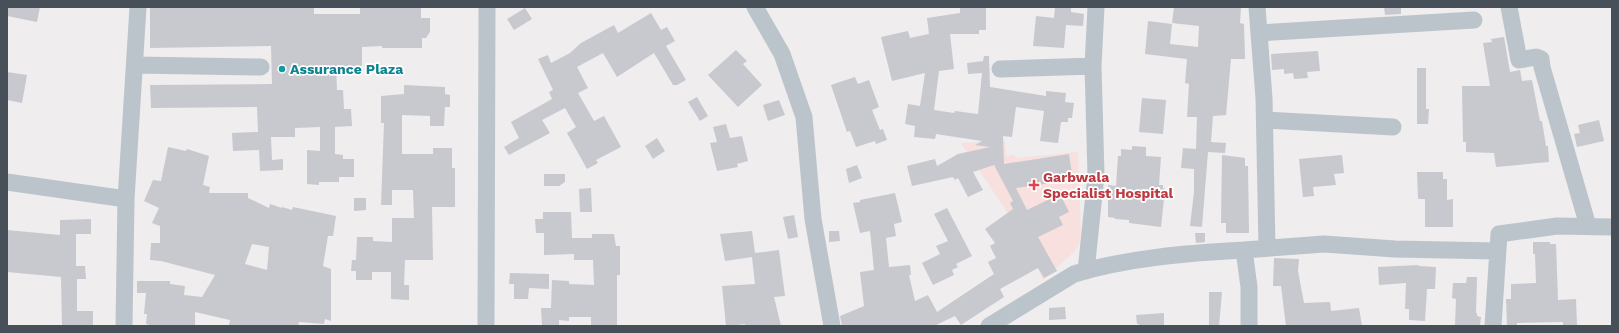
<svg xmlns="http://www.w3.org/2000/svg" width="1619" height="333" font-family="'Work Sans',sans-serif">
<rect width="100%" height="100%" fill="#efeded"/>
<path fill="#f8e0de" d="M1005,141L1006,156L1015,155V158L1078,152L1081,233L1079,244L1075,251L1043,280L1007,212L961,143Z"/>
<path fill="#c7c9cf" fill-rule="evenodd" d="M7,7H40L37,22L7,16Z
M152,7H314V14H360V7H421V18H430V32L426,38H422V48H382V46L362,47V66H336L337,90H343L344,109H351L352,126L335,127V154L343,155V159H354V177H339V182H319V185L307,184V150L320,151V127L295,128V137H271L272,160L283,159V170L260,171L259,150L233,151L232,133L258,132L257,107L151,108L150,85L272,84L271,46L150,48V8Z
M960,7H986V30H979V34H950L954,69L939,71L934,110L954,113L955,111L978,114L982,73L968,74L967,63L983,61L984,56H989L990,87L1046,96V91L1066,93L1065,102L1074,103L1072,118H1068V122H1061L1058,143L1040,141L1044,111L1016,107L1012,137L1003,136L1004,164L1069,154L1073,180L1016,188L1027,210L1060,194L1069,212L1059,217L1063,225L1038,237L1057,271L1044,278L1038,268L1000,289L1004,297L961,325L955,316L934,326H842L840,316L864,306L860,272L874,270L870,231L860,233L853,203L860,202V200L895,193L902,222L894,224L896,236L886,238L889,267L910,265L911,275H909L915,301L928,295L937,312L994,274L988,262L996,258L990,246L995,243L985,229L1013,209L1010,203L1013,201L994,165L973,172L983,190L968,197L958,178L955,180L953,177L912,186L907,166L935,159L937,166L958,154L990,147L975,145L982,141L936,134L935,139L914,137L915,126L905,124L908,104L920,106L925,73L892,81L881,37L908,31L910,38L929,34L927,18L960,13Z
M1055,7H1071V12L1084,14L1083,26L1066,25L1064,48L1033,46L1036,16L1054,18Z
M1174,7H1241L1240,23L1244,24L1245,59H1231L1226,115L1213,116L1211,142L1226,143L1225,153L1208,152L1202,227L1190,226L1194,192V169L1181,168L1183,148L1196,149L1197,117H1187L1189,84L1185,83L1187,59L1145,54L1148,21L1172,24L1170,44L1198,47L1199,26L1172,23Z
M1384,7H1401V14L1385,15Z
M525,8L532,19L514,30L507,19Z
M651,13L661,30L667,27L675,41L666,46L686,80L677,85H673L654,53L617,77L603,53L577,67L588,88L578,93L594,121L604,116L621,147L596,160L598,163L587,169L567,133L576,127L565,108L542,120L550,133L509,155L504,147L519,138L511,122L552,99L549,92L553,90L538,59L548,55L551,63L570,53L581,43L614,25L618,33Z
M1504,37L1510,72L1520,70L1522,81L1532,80L1540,121H1542L1546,146H1548L1549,162L1496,167L1494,153L1466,152V142H1463L1462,86H1490L1483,43L1492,42L1491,39Z
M736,50L747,61L743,64L762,85L738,107L708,75Z
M1318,51L1320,71L1307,72L1308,78L1294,79L1293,73L1284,74V69L1272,70L1271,54Z
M1417,68H1426V109H1429L1428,124H1417Z
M7,72L27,75L22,103L7,100Z
M855,77L858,84L869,80L879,107L872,110L880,130L883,129L887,140L876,144L875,141L856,147L850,131L847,132L831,85Z
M404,85L445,87V94L450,95V107H445L444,126H430V116L402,115V154H433V148H452V168H455V207H432L433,260H405L404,285H409V300L391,299V272H372V280H356V271H351L352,260H356L357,237H373V241L392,242V218H414L413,190H392V205H381L384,123H381V96L404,94Z
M697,97L708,116L700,121L688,102Z
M1142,98L1166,100L1163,134L1139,132Z
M779,100L785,115L768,121L763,105Z
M1599,120L1604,141L1577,147L1574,134L1580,133L1578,125Z
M726,124L730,138L742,136L748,161L737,164L738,167L717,171L710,143L717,142L713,127Z
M657,138L665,151L653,159L645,146Z
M1132,146L1146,147V156L1161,157L1159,185H1163V188L1165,189L1161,227L1129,223V220L1115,219V218L1108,217V185L1116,186L1118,156H1121V149L1132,150Z
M168,147L186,151L187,149L209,156L203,185L210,187L209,193H248V198L269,208L270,204L282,208V207L292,210L293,207L336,216L333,236H328L323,266L331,269V321L325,319L324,324L299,322L298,326H237L229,325L230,320L195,312V326H154L146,324L147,314H144L146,293H137V281H170V284L185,286L184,295L202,297L215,275L161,261L150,260L151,243H160V226L152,223L159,208L144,201L153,180L161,181ZM252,244L269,247L267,270L245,264Z
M1222,155L1245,158V166H1248L1249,233H1226V223H1221Z
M1342,155L1344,173L1334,174L1336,185L1313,187L1314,196L1303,197L1299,159Z
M857,165L862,178L849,183L846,169Z
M1417,172H1443V179H1447V200L1453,199V227H1425V199H1418Z
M544,174H565V182L559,186H544Z
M591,188L592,212H580L579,189Z
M354,198H366V210L354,211Z
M947,208L972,256L956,264L958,267L952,270L954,275L933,285L922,263L940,254L936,246L948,241L934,214Z
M543,212H571L572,238H592V234H614L616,246H620V275H617V326H591V317H569V321L559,320V326H542L541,308H551L552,280L569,281V284L594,285L593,260H574V254L544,255V233H536L535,219H543Z
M794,215L798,237L788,239L783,217Z
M91,219V234H76V266H85L86,279H77V311H93V326H62L61,277L7,272V230L60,235V220Z
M752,231L755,253L779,250L785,296L774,297L781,326H745V324L726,326L722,286L755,284L752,257L725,261L720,234Z
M829,231H839L840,241L829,242Z
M1195,233H1205V242L1196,243Z
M1533,242H1550V244H1556L1558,300L1576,299L1577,326H1565L1563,325V322L1517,323V325L1507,326L1506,299H1511V284L1536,283L1535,254H1533Z
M1274,258L1299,259L1298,271L1304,303L1330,302L1331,311L1359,308L1362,326H1286L1281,286H1273Z
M1418,265L1419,266L1436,267L1435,289H1427L1425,321L1409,320V309H1405L1406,283L1379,285L1378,267Z
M510,273L549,274V289L529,288L528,299H514V284H509Z
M1467,277H1477L1476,313H1477V316L1481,317L1480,326H1455L1456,299L1452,298L1453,283H1466Z
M1209,292H1222L1219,326H1209Z
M1065,307L1066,319L1049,320V308Z
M1164,313V326H1139V324H1137L1136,315Z"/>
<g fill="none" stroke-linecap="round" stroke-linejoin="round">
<path stroke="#bcc4cb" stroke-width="17" d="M755,7L782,54L804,117L813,219L832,326
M1257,7L1264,98L1267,248
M1509,7L1519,60L1536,57L1541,59L1542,67L1588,226
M1259,33L1474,20
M135,65L261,67
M1000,69L1093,66
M1265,120L1393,127
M7,182L126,199
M1244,250L1324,244L1395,249L1497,251
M1086,271L1096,175L1093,66L1096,7
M124,326L126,199L138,7
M486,326L487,7
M989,326L1074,274C1128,258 1187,253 1244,250L1249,287V326
M1493,326L1499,234L1557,226L1612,227"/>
</g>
<circle fill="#0f9aa8" stroke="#fff" stroke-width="1.5" cx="282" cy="69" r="4"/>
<path fill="#e0444e" stroke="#fff" stroke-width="1.5" d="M1032 179h4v4h4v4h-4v4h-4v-4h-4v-4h4z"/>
<g text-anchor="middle" stroke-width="3.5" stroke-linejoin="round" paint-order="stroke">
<g font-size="14" font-weight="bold" fill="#0d838f" stroke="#fff" text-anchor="start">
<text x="290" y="74">Assurance Plaza</text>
</g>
<g font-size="14" font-weight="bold" fill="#be3a42" stroke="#fff" text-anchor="start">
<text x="1043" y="182">Garbwala<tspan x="1043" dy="16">Specialist Hospital</tspan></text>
</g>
</g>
<rect width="1619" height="333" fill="none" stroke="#475058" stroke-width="16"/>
</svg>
